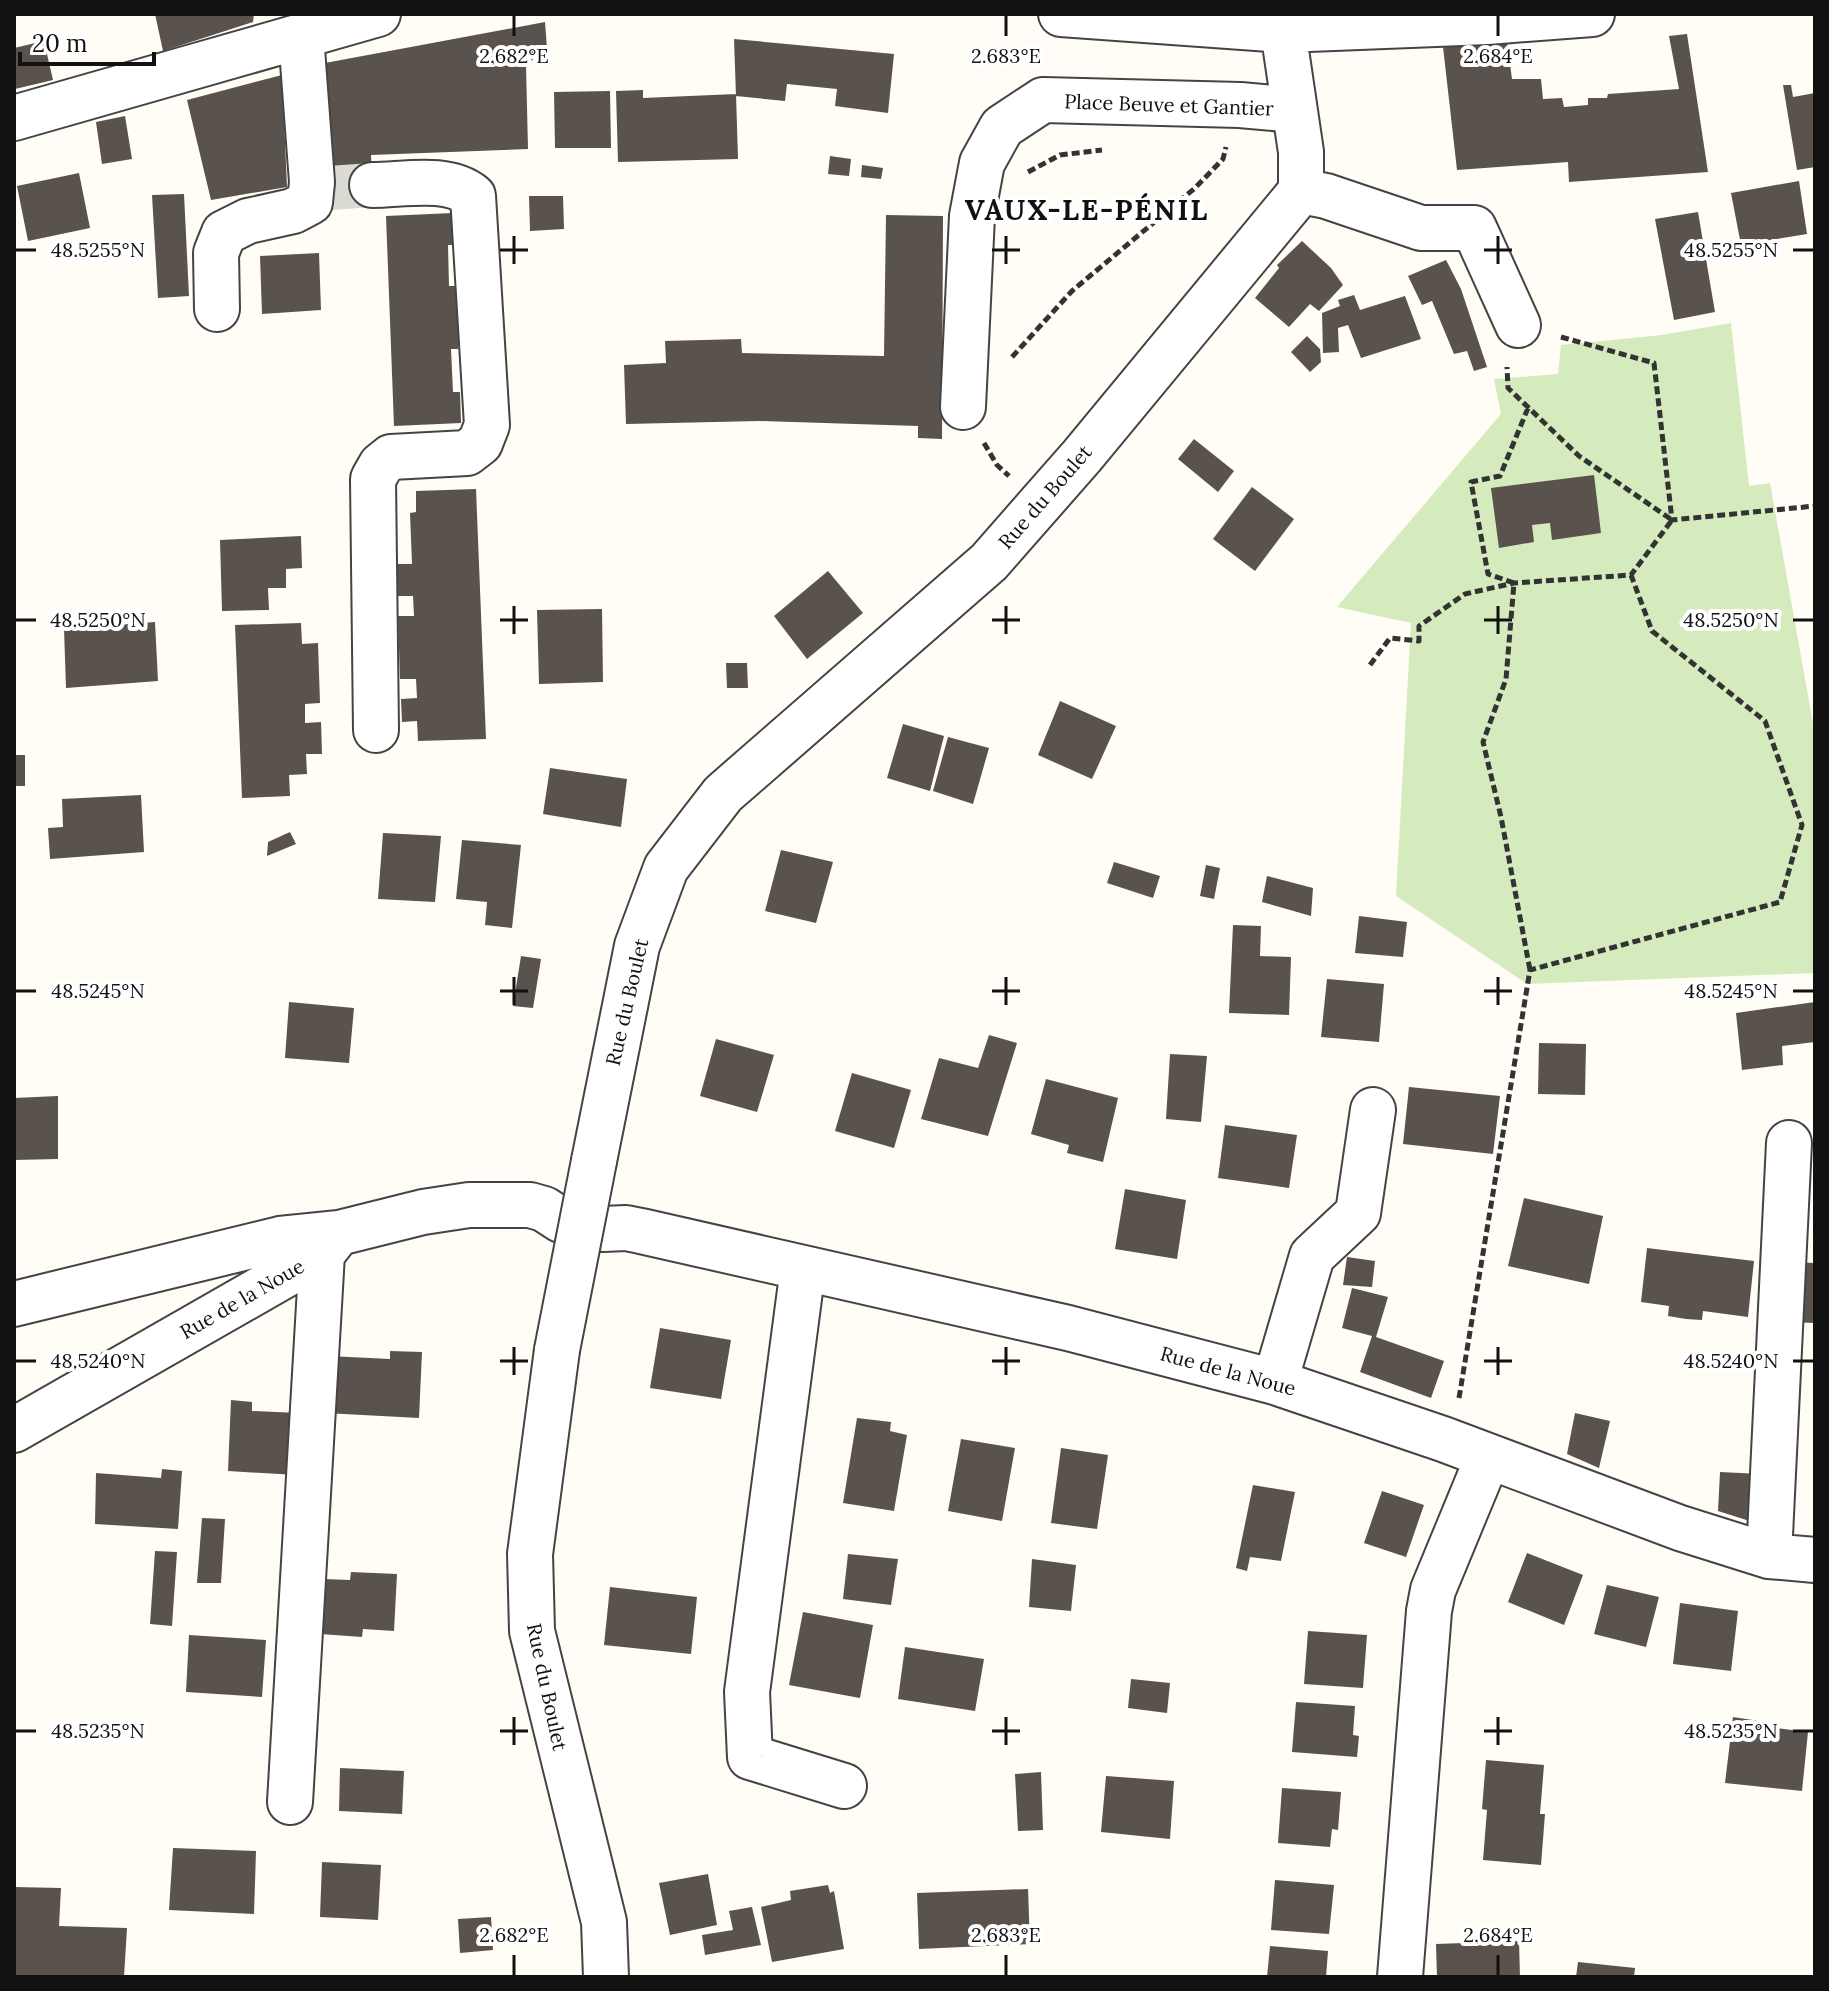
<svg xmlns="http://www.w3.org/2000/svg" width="1829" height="1991" font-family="Lora,serif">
<rect width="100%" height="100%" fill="#fffdf5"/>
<path fill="#d5ebbd" d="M1731,323L1749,486L1770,483L1815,735V973L1527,984L1396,896L1411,623L1337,607L1501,414L1494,379L1558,374L1561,345L1662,335Z"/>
<path fill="#5a524d" d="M155,14H254L253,22L163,51Z
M545,22L547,48L526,65L528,149L371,155L373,196L331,197L325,63Z
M1506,33L1512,79H1541L1543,99L1562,98L1564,107L1588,105V98H1607L1608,94L1679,89L1669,36L1687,34L1708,172L1569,182L1568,162L1457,170L1442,38Z
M734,39L894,54L888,113L835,106L837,89L787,84L785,101L736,96Z
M44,41L53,80L15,89L14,48Z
M282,75L287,187L211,200L187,100Z
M1783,85H1791L1793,97L1815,93V167L1797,170Z
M643,90V98L736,94L738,159L618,162L616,91Z
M610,91L611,148H555L554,92Z
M125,116L132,159L102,164L96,122Z
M830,156L851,159L849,176L828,174Z
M862,165L883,168L881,179L861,177Z
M79,173L90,228L28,241L17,186Z
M1799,181L1807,234L1741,245L1731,193Z
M184,194L189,296L158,298L152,195Z
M529,196H563L564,229L530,231Z
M1698,212L1715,312L1674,320L1655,219Z
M453,213L455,245H448L449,286H458V349H451L453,392H460L461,423L394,426L386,216Z
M886,215L943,216L942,439L918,438V426L759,421L626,424L624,365L666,363L665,341L741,339L742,353L884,356Z
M1302,241L1331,268L1343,285L1319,311L1310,304L1289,327L1255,298L1279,268L1277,265Z
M319,253L321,310L262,314L260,256Z
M1446,260L1461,289L1487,367L1474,371L1467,351L1454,354L1432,301L1422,305L1408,276Z
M1354,295L1360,310L1405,296L1421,339L1361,358L1348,325L1338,328L1339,352L1323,353L1322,313L1340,306L1338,300Z
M1307,336L1320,349L1321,362L1310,372L1291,352Z
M1194,439L1234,471L1218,492L1178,459Z
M1594,475L1601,533L1552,540L1550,523L1532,525L1534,542L1499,548L1491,488Z
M1252,487L1294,519L1255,571L1213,539Z
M476,489L486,739L418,741L417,721L402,722L401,699L417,698L416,679H400L398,616H414L413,596H397L396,564H412L410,513L416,512V491Z
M301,536L302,568L286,569V588H268L269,610L222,611L220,540Z
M828,571L863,613L807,659L774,616Z
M602,609L603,682L539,684L537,610Z
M155,622L158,681L66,688L64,629Z
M301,623L302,644L318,643L320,703L305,704V723L321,722L322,754H306L307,774L289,775L290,796L242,798L235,625Z
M726,663H747L748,688H727Z
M1060,701L1116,726L1092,779L1038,755Z
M903,724L944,736L930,791L887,778Z
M948,737L989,748L973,804L933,791Z
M14,755H25V786H14Z
M550,768L627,779L621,827L543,814Z
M141,795L144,852L50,859L48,828L63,827L62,799Z
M290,832L296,844L267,856L268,842Z
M383,833L441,836L435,902L378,899Z
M462,840L521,845L512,928L485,925L487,902L456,899Z
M781,850L833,862L816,923L765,911Z
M1114,862L1160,876L1153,898L1107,883Z
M1206,865L1220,868L1214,899L1200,896Z
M1267,876L1313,888L1311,916L1262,902Z
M1359,916L1407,922L1403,957L1355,953Z
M1233,925L1261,926L1260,956L1291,957L1289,1015L1229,1013Z
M521,956L541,959L533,1008L513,1006Z
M1327,979L1384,984L1379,1042L1321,1037Z
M289,1002L354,1008L349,1063L285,1058Z
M1815,1002V1042L1782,1046L1783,1065L1742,1070L1736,1013Z
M989,1035L1017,1043L988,1136L921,1119L939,1058L978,1068Z
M716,1039L774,1055L757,1112L700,1096Z
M1539,1043L1586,1044L1585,1095L1538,1094Z
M1170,1054L1207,1056L1201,1122L1166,1119Z
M852,1073L911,1090L894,1148L835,1131Z
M1046,1079L1118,1098L1103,1162L1067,1153L1069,1145L1031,1134Z
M1409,1087L1500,1096L1493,1154L1403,1144Z
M58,1096V1159L14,1160V1098Z
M1225,1125L1297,1135L1289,1188L1218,1178Z
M1125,1189L1186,1200L1177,1259L1115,1249Z
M1524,1198L1603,1216L1589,1284L1508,1266Z
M1647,1248L1754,1261L1748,1317L1703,1311L1702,1320L1686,1319L1668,1316L1669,1306L1641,1302Z
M1347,1257L1375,1261L1372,1287L1343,1285Z
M1792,1262L1815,1263V1323L1789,1322Z
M1352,1288L1388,1297L1376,1337L1444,1361L1431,1398L1360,1372L1372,1336L1342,1328Z
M660,1328L731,1340L721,1399L650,1388Z
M390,1351L422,1352L419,1418L325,1413L329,1356L390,1359Z
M231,1400L252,1402V1411L299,1413L296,1475L228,1471Z
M1575,1413L1610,1421L1599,1468L1567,1454Z
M857,1418L891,1422L890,1431L907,1435L894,1511L843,1503Z
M961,1439L1015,1448L1002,1521L948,1511Z
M1061,1448L1108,1455L1097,1529L1051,1523Z
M162,1469L182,1471L178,1529L95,1524L96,1473L161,1478Z
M1720,1472L1761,1474L1759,1524L1718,1511Z
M1253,1485L1295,1492L1281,1561L1250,1557L1247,1571L1236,1568Z
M1382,1491L1424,1505L1406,1557L1364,1543Z
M202,1518L225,1519L221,1583H197Z
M155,1551L177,1552L172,1626L150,1624Z
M1527,1553L1583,1575L1564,1625L1508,1602Z
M848,1554L898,1559L891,1605L843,1599Z
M1032,1559L1076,1565L1071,1611L1029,1607Z
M351,1572L397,1574L394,1631L363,1629L362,1637L320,1634L323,1579L350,1580Z
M1607,1585L1659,1597L1646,1647L1594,1634Z
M610,1587L697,1597L691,1654L604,1645Z
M1680,1603L1738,1611L1731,1671L1673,1664Z
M803,1612L873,1625L860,1698L789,1685Z
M1308,1631L1367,1635L1363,1688L1304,1684Z
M189,1635L266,1640L262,1697L186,1692Z
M905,1647L984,1659L975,1711L898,1699Z
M1131,1679L1170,1683L1167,1713L1128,1708Z
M1296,1702L1355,1706L1353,1735L1359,1736L1357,1757L1292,1752Z
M1733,1717L1759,1721V1726L1808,1732L1802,1791L1725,1783Z
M1486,1760L1544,1765L1540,1814H1545L1541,1865L1483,1860L1487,1810L1482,1809Z
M340,1768L404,1771L402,1814L339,1811Z
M1041,1772L1043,1830L1018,1831L1015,1774Z
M1106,1776L1174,1781L1170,1839L1101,1832Z
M1282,1788L1341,1792L1338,1830L1332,1829L1330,1847L1278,1843Z
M173,1848L256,1851L254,1914L169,1910Z
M322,1862L381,1865L378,1920L320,1917Z
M708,1874L717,1925L670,1935L659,1883Z
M1275,1880L1334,1885L1329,1934L1271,1930Z
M828,1885L830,1893L834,1891L844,1949L772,1962L761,1907L791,1900L790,1891Z
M14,1887L61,1888L59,1926L127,1928L124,1977H14Z
M1028,1889L1030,1944L919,1949L917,1893Z
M752,1907L761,1945L705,1955L702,1935L733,1930L729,1911Z
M491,1917L493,1950L460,1953L458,1919Z
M1519,1941L1520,1977H1437L1436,1944Z
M1270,1946L1328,1951L1326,1977H1267Z
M1578,1962L1635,1968L1634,1977H1576Z"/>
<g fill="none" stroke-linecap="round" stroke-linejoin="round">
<path stroke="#dbdad3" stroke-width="44" stroke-dasharray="44 22" stroke-linecap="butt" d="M330,188L372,185"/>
<g stroke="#444" stroke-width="48">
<path id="minor" d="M1061,14L1283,30L1487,22L1592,14
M14,118L378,14
M372,185C404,185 447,175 473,196L487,425L480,443L467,453L391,457L381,465L373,479L376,730
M1301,191L1326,196L1421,228H1474L1518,325
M217,309L216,253L224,233L248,221L293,211L310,202L312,182L301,36
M963,407L972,216L982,163L1002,127L1043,100L1240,105L1294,110
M594,1161L637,946L666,868L723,794L989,562L1082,456L1301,191V152L1283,30
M803,1268L747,1692L750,1757L844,1786
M14,1304L280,1239L339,1233L423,1212L469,1205H530L544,1209L561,1220L603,1229L626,1228L641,1231L1068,1328L1275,1382L1443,1439L1680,1528L1769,1556L1815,1560
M557,1350L530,1554L532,1631L604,1922L606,1977
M1275,1382L1312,1256L1358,1213L1373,1110
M14,1430L322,1254L336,1236
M1769,1556L1789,1143
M290,1802L322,1254
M1400,1977L1429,1611L1433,1590L1488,1457"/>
</g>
<path stroke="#333" stroke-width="5" stroke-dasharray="8 4" stroke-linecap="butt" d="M1028,172L1060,155L1102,150
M1561,337L1654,363L1672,520L1815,506
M1012,357L1072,291L1195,188L1223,159L1226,147
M1528,408L1500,476L1471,482L1488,574L1514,583L1506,679L1483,742L1501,817L1530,970
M984,443L997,465L1009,476
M1370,665L1390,638L1419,641V626L1465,594L1514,583L1631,575L1672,520L1579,456L1508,388L1507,367
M1459,1398L1530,970L1780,902L1802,825L1765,721L1652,631L1631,575"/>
<use href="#minor" stroke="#fff" stroke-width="44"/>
<g stroke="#444" stroke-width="48" stroke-linecap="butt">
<path id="minor-bridge" d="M557,1350L594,1161"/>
</g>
<use href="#minor-bridge" stroke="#fff" stroke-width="44"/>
</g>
<path fill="none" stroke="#111" stroke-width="3" d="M514,16V36M1006,16V36M1498,16V36M514,236V264M1006,236V264M1498,236V264M16,250H36M500,250H528M992,250H1020M1484,250H1512M1793,250H1813M514,606V634M1006,606V634M1498,606V634M16,620H36M500,620H528M992,620H1020M1484,620H1512M1793,620H1813M514,977V1005M1006,977V1005M1498,977V1005M16,991H36M500,991H528M992,991H1020M1484,991H1512M1793,991H1813M514,1347V1375M1006,1347V1375M1498,1347V1375M16,1361H36M500,1361H528M992,1361H1020M1484,1361H1512M1793,1361H1813M514,1717V1745M1006,1717V1745M1498,1717V1745M16,1731H36M500,1731H528M992,1731H1020M1484,1731H1512M1793,1731H1813M514,1955V1975M1006,1955V1975M1498,1955V1975"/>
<g text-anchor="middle" stroke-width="8" stroke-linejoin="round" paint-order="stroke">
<g font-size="20" fill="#111" stroke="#fff">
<text transform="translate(1169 105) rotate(2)" y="7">Place Beuve et Gantier</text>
<text transform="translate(1045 497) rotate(-49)" y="7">Rue du Boulet</text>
<text transform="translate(627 1002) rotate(-77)" y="7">Rue du Boulet</text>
<text transform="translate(242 1299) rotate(-30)" y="7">Rue de la Noue</text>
<text transform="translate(1228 1371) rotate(15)" y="7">Rue de la Noue</text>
<text transform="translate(547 1687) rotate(78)" y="7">Rue du Boulet</text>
</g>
<g font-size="28" font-weight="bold" letter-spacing="2" fill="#111" stroke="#fff">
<text x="1087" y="220">VAUX-LE-PÉNIL</text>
</g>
</g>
<g font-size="20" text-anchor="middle" fill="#111" stroke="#fff" stroke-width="8" stroke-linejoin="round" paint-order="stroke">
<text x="514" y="63">2.682°E</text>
<text x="1006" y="63">2.683°E</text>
<text x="1498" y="63">2.684°E</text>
<text x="98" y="257">48.5255°N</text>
<text x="1731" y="257">48.5255°N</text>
<text x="98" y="627">48.5250°N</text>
<text x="1731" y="627">48.5250°N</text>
<text x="98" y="998">48.5245°N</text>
<text x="1731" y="998">48.5245°N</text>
<text x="98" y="1368">48.5240°N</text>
<text x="1731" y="1368">48.5240°N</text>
<text x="98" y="1738">48.5235°N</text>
<text x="1731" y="1738">48.5235°N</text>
<text x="514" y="1942">2.682°E</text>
<text x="1006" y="1942">2.683°E</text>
<text x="1498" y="1942">2.684°E</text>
</g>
<rect width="1829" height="1991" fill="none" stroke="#111111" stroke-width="32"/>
<path d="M20 52v12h134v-12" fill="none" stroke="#111111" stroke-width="4"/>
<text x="32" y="52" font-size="24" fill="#111111" stroke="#ffffff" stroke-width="6" paint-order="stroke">20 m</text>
</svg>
